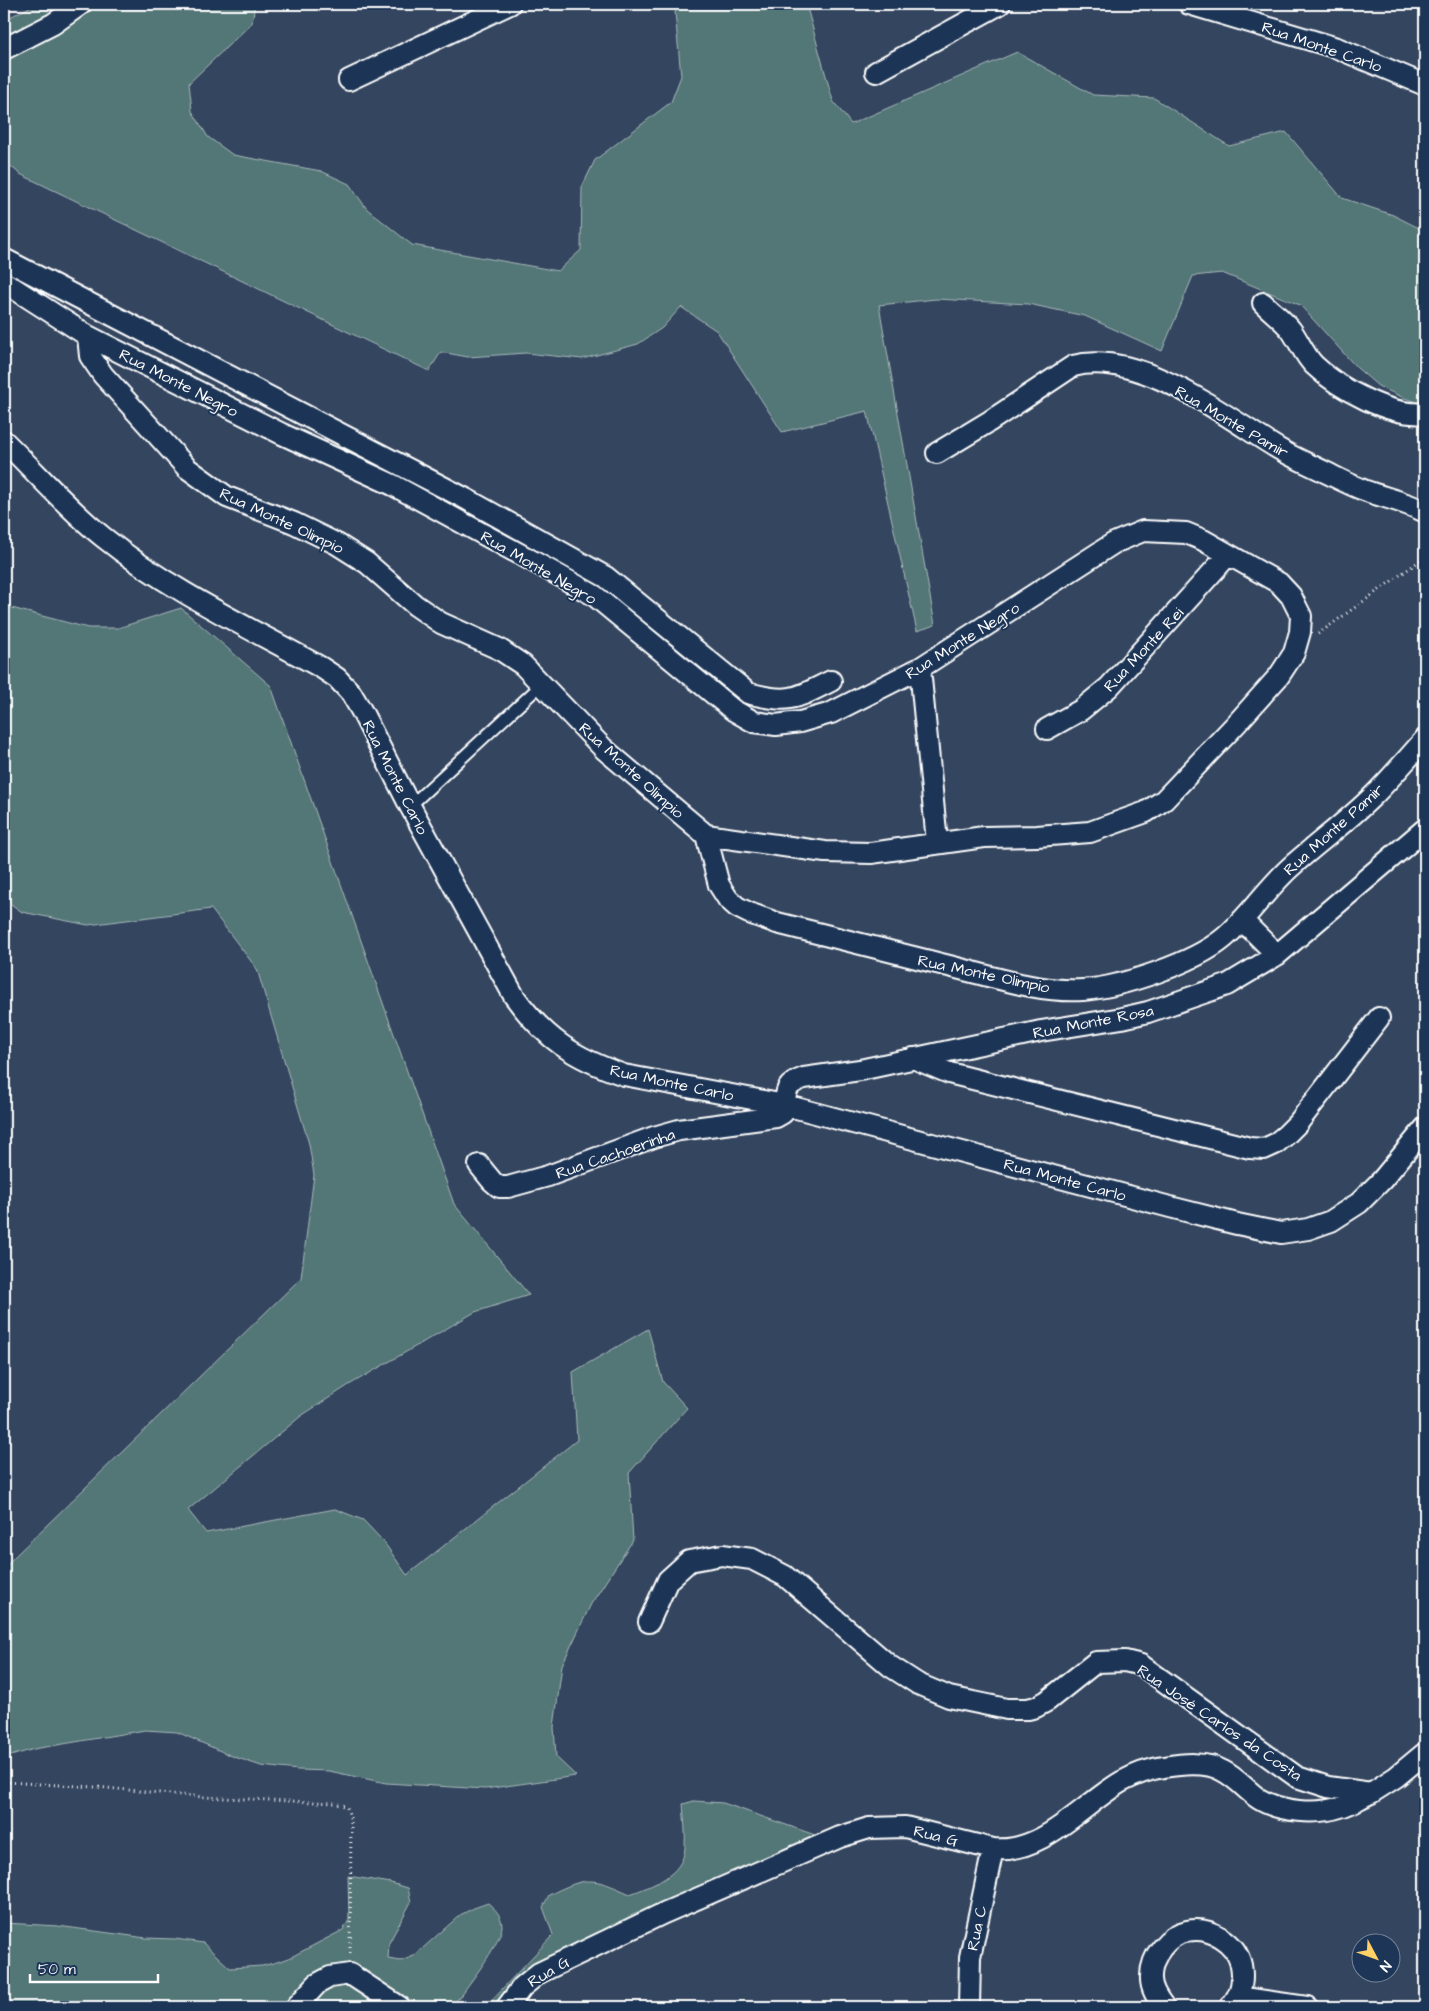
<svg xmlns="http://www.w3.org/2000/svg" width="1429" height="2011" font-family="'Architects Daughter',sans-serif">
<rect width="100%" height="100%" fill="#34455f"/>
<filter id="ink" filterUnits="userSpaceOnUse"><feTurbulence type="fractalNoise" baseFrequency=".02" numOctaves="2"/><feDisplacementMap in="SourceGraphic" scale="10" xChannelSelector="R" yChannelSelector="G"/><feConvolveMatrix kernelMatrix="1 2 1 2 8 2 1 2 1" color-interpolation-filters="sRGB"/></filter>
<g filter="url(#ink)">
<path fill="#537677" stroke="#a9babb" d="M36,4H255L252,23L189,83L192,111L208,137L233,155L321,171L349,184L367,209L412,245L558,271L581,250L582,187L595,160L671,102L681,76L675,12L679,4H806L833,101L851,124L1017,52L1093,95L1154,98L1229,146L1286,132L1342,198L1393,215L1425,231V404L1404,398L1378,386L1357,368L1300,305L1222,273L1193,276L1162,351L1085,316L1028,304L936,299L879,305L935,625L917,631L867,411L782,432L717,331L681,307L662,328L638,344L582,359L526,353L468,357L441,352L429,371L20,174L4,161V20Z
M4,606L88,628H118L181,608L271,686L454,1204L529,1295L475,1312L349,1385L301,1416L188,1510L206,1533L335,1509L363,1520L383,1541L407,1575L577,1440L573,1372L648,1329L663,1382L687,1408L629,1473L633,1540L591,1604L562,1665L554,1727L556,1757L576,1776L485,1789L386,1783L329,1771L298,1770L261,1766L232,1756L177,1732L145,1730L34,1749L4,1758V1570L12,1559L301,1278L314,1175L309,1144L257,969L211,909L88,925L22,912L4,899Z
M694,1801L723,1803L815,1835L584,1949L499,2007H485L553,1935L543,1907L549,1895C587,1876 592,1877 630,1894C651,1886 683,1876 685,1848C686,1834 684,1819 683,1804Z
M348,1876L391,1883L408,1888L411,1902L389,1943L388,1959L401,1961L414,1956L460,1915L474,1908L488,1903C496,1910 501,1915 502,1925C503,1942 463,1992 452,2007H4V1923L58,1926L146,1938L175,1939L203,1943L230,1968L262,1966L277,1962L291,1957L343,1930L349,1920Z"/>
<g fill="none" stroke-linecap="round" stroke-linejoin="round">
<g stroke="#fff" stroke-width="14">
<path id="lane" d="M410,806L541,685"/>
</g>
<g stroke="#fff" stroke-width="24">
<path id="street" d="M1189,4L1337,48L1425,85
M4,49L53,24L81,4
M876,72L1000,4
M349,80L510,4
M4,259L468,500L606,577L748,693C789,704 795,699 831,681
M4,282L88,336L282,434L393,485L560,576L595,596L733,710L754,722L776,725L800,722L831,713L920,668L1114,543L1143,531L1186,533L1203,540L1279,583L1291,596L1301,616L1300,632L1294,653L1279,676L1237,723L1164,800L1146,812L1090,832L1037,836L984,837L871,853L825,852L706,835
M1263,303C1272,312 1283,320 1291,330C1299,341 1304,355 1314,365C1339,389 1391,417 1425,413
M88,336L90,356L103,375L187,468L227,497L294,523L337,544L367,563L415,605L441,623L499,649L523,665L604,749L706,835L719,885L728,899L737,907L749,913L777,923C835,938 894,952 953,967C994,977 1040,993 1083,990C1122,987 1194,963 1224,938C1250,916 1268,886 1294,864C1320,841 1349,820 1374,795C1392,777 1408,758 1425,739
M4,441C37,473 67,508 103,537C169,590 248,627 322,668L337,678L351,693L361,710L410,806L514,996C545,1039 574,1058 624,1075L785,1105L1170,1207L1237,1224L1281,1233L1308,1229L1331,1221L1359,1203L1382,1180L1425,1128
M937,453L990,421L1073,366C1140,349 1224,416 1279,449C1294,458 1311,465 1327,473C1341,480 1356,488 1372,493C1390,499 1408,503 1425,512
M920,668L937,842
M1047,729L1081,710L1109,687L1228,555
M1242,920L1277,955
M913,1058L949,1073L1250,1148L1264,1149L1275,1144L1286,1135L1298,1123L1379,1018
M479,1165L492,1181L499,1187H508L548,1176L654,1137L679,1130L776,1117L783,1113C788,1094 781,1086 804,1078L860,1070L1041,1031L1122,1018L1148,1012L1227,985L1277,955L1425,829
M649,1622L668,1580L689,1561L722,1555L752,1559L785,1576L890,1666L918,1684L949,1697L1007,1709H1028L1036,1707L1047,1701L1096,1662L1125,1661L1141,1665L1297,1777L1328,1787L1371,1793L1396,1777L1425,1753
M1238,1997L1307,2007
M296,2007L317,1984L330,1977L350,1974L400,2007
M507,2007L522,1987L539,1973L664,1913L840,1837L869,1828L905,1827L993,1849C1043,1854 1082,1805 1121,1782C1134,1775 1150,1769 1164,1767C1182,1764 1207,1761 1223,1771C1237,1778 1247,1791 1259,1799C1280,1812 1317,1815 1340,1807C1351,1804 1361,1797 1371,1793
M969,2007L970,1957L993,1849
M1164,2007C1157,1998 1150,1988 1151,1976C1151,1956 1168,1935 1187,1931C1210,1926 1236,1942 1241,1965C1244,1981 1241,1994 1230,2007"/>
</g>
<path stroke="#fff" stroke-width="3" stroke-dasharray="1 4" stroke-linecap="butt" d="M1318,634L1425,557
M4,1782L96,1787L203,1797L335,1803L347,1807L351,1821L350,1956"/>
<use href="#lane" stroke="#1d3557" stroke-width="10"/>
<use href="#street" stroke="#1d3557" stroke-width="20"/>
</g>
</g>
<g text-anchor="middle" stroke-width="4" stroke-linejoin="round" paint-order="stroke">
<g font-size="16" fill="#fff" stroke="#1d3557">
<text transform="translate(1322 46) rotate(19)" y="6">Rua Monte Carlo</text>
<text transform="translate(179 382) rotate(27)" y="6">Rua Monte Negro</text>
<text transform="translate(1232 421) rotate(30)" y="6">Rua Monte Pamir</text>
<text transform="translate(282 520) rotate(25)" y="6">Rua Monte Olimpio</text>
<text transform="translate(539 567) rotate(30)" y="6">Rua Monte Negro</text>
<text transform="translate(962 640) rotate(-32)" y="6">Rua Monte Negro</text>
<text transform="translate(1143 649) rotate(-47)" y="6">Rua Monte Rei</text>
<text transform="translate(632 770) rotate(42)" y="6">Rua Monte Olimpio</text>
<text transform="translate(396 777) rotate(63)" y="6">Rua Monte Carlo</text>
<text transform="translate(1333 829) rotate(-42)" y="6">Rua Monte Pamir</text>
<text transform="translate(984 973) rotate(12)" y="6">Rua Monte Olimpio</text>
<text transform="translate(1093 1021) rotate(-11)" y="6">Rua Monte Rosa</text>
<text transform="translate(672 1082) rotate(12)" y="6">Rua Monte Carlo</text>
<text transform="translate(615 1153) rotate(-19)" y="6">Rua Cachoerinha</text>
<text transform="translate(1065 1179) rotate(15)" y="6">Rua Monte Carlo</text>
<text transform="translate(1220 1722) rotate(34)" y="6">Rua José Carlos da Costa</text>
<text transform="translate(936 1835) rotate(14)" y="6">Rua G</text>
<text transform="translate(976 1928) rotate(-78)" y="6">Rua C</text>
<text transform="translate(548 1971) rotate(-31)" y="6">Rua G</text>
</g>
</g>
<rect width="1429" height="2011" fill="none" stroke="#1d3557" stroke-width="20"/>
<rect x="10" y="10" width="1409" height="1991" fill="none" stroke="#fff" stroke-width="2" filter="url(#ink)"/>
<g transform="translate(1376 1958) rotate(131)"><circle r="24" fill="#1d3557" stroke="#77869a"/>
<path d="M0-4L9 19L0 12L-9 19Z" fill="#ffd166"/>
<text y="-8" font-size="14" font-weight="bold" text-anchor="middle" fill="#ffffff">N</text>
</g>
<path d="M30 1974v8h128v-8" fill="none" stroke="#ffffff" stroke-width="2.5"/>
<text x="38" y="1974" font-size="15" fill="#ffffff" stroke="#1d3557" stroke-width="4" paint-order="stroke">50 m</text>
</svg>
